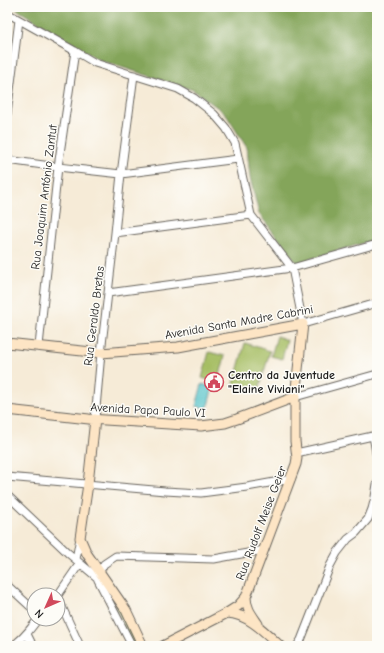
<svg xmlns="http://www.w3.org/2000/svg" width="384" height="653" font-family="'Comic Neue',sans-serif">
<rect width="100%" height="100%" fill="#fdfcf7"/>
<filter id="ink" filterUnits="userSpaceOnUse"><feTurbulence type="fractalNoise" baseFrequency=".025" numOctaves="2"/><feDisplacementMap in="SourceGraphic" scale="8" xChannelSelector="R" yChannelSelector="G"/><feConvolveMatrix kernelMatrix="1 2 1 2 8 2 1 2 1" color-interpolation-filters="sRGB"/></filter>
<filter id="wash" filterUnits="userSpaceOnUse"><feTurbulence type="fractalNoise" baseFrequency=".012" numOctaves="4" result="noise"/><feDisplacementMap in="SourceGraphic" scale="16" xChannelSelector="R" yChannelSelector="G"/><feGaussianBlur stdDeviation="0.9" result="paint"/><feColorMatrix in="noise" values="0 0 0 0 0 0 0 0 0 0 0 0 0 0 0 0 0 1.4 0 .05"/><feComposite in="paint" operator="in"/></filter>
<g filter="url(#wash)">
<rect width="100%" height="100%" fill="#f6ebd7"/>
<path fill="#a6be64" stroke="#616d40" d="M277,336L287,340L282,359L271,356Z
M245,343L270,351L258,393L233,386Z
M209,352L225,356L218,383L202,378Z
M116,602H117L141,646H134L114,604Z"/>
<path fill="#84a55a" stroke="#50603b" d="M13,7H377V239L297,263L259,214L250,178L247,148L225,113L193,90L99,60Z"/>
<path fill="#54c2c9" stroke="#386f72" d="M202,384L213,387L207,409L196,406Z"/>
</g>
<g filter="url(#ink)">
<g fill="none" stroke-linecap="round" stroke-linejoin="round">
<g stroke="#68645d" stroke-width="9">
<path id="street" d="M7,13L75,51L95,63L178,89L194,98L214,114L226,128L235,143L251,215L292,268L303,324L377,303
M7,114L19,20
M7,160L58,167L121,174L238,159
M115,233L251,215
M108,293L292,268L377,244
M39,346L58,167L75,51
M295,397L377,374
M95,419L101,353L115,233L121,174L134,75
M373,436L377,458
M296,453L377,435
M7,477L165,491L201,493L247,487L291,479
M7,495L68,553L106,585
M76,559L80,538
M100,571L104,564L116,556L214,559L264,550
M98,580L132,646
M7,585L34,610
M58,595L80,563
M58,598L80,646
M27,634L33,646
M12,646C23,640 31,628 38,619
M297,646L301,640L330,566L337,553L348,539L356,533L368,519L372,509L375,497L377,484"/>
</g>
<g stroke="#68645d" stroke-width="11">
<path id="secondary" d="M7,343L101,353L178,347L303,324L295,397V441L297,458L296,464L246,597L238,606L227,613L163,646
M7,410L89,419L201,426L225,423L237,419L295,397
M95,419L88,484L80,538L87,554L126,610L143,646
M246,597C246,608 252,615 258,624
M227,613C248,614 265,632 280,646"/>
</g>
<use href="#street" stroke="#fff" stroke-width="7"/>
<use href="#secondary" stroke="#fde5c5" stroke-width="9"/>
</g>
</g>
<defs>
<g id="civic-ring" transform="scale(1)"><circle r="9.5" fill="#fdfcf7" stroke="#d1495b" stroke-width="1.5"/><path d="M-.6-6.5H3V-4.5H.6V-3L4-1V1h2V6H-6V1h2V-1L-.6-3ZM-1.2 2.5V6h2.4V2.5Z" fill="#d1495b"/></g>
</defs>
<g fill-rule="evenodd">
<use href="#civic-ring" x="214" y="382"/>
</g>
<g text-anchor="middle" stroke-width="3" stroke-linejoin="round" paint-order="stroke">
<g font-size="12" fill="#1c1c1c" stroke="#fdfcf7">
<text transform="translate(44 197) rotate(-83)" y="4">Rua Joaquim António Zantut</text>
<text transform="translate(94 316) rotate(-83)" y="4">Rua Geraldo Bretas</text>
<text transform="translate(239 322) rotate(-10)" y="4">Avenida Santa Madre Cabrini</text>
<text transform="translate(148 410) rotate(3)" y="4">Avenida Papa Paulo VI</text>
<text transform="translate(261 523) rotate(-69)" y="4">Rua Rudolf Meise Geier</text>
</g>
<g font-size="12" font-weight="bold" fill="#1c1c1c" stroke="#fdfcf7" text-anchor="start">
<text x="228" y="379">Centro da Juventude<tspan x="228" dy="14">"Elaine Viviani"</tspan></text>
</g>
</g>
<rect width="384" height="653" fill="none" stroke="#fdfcf7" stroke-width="24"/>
<g transform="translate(46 607) rotate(225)"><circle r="19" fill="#fdfcf7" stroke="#a3a29f"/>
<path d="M0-3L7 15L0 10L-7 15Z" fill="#d1495b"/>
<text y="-6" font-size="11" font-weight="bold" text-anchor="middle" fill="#1c1c1c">N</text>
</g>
</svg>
